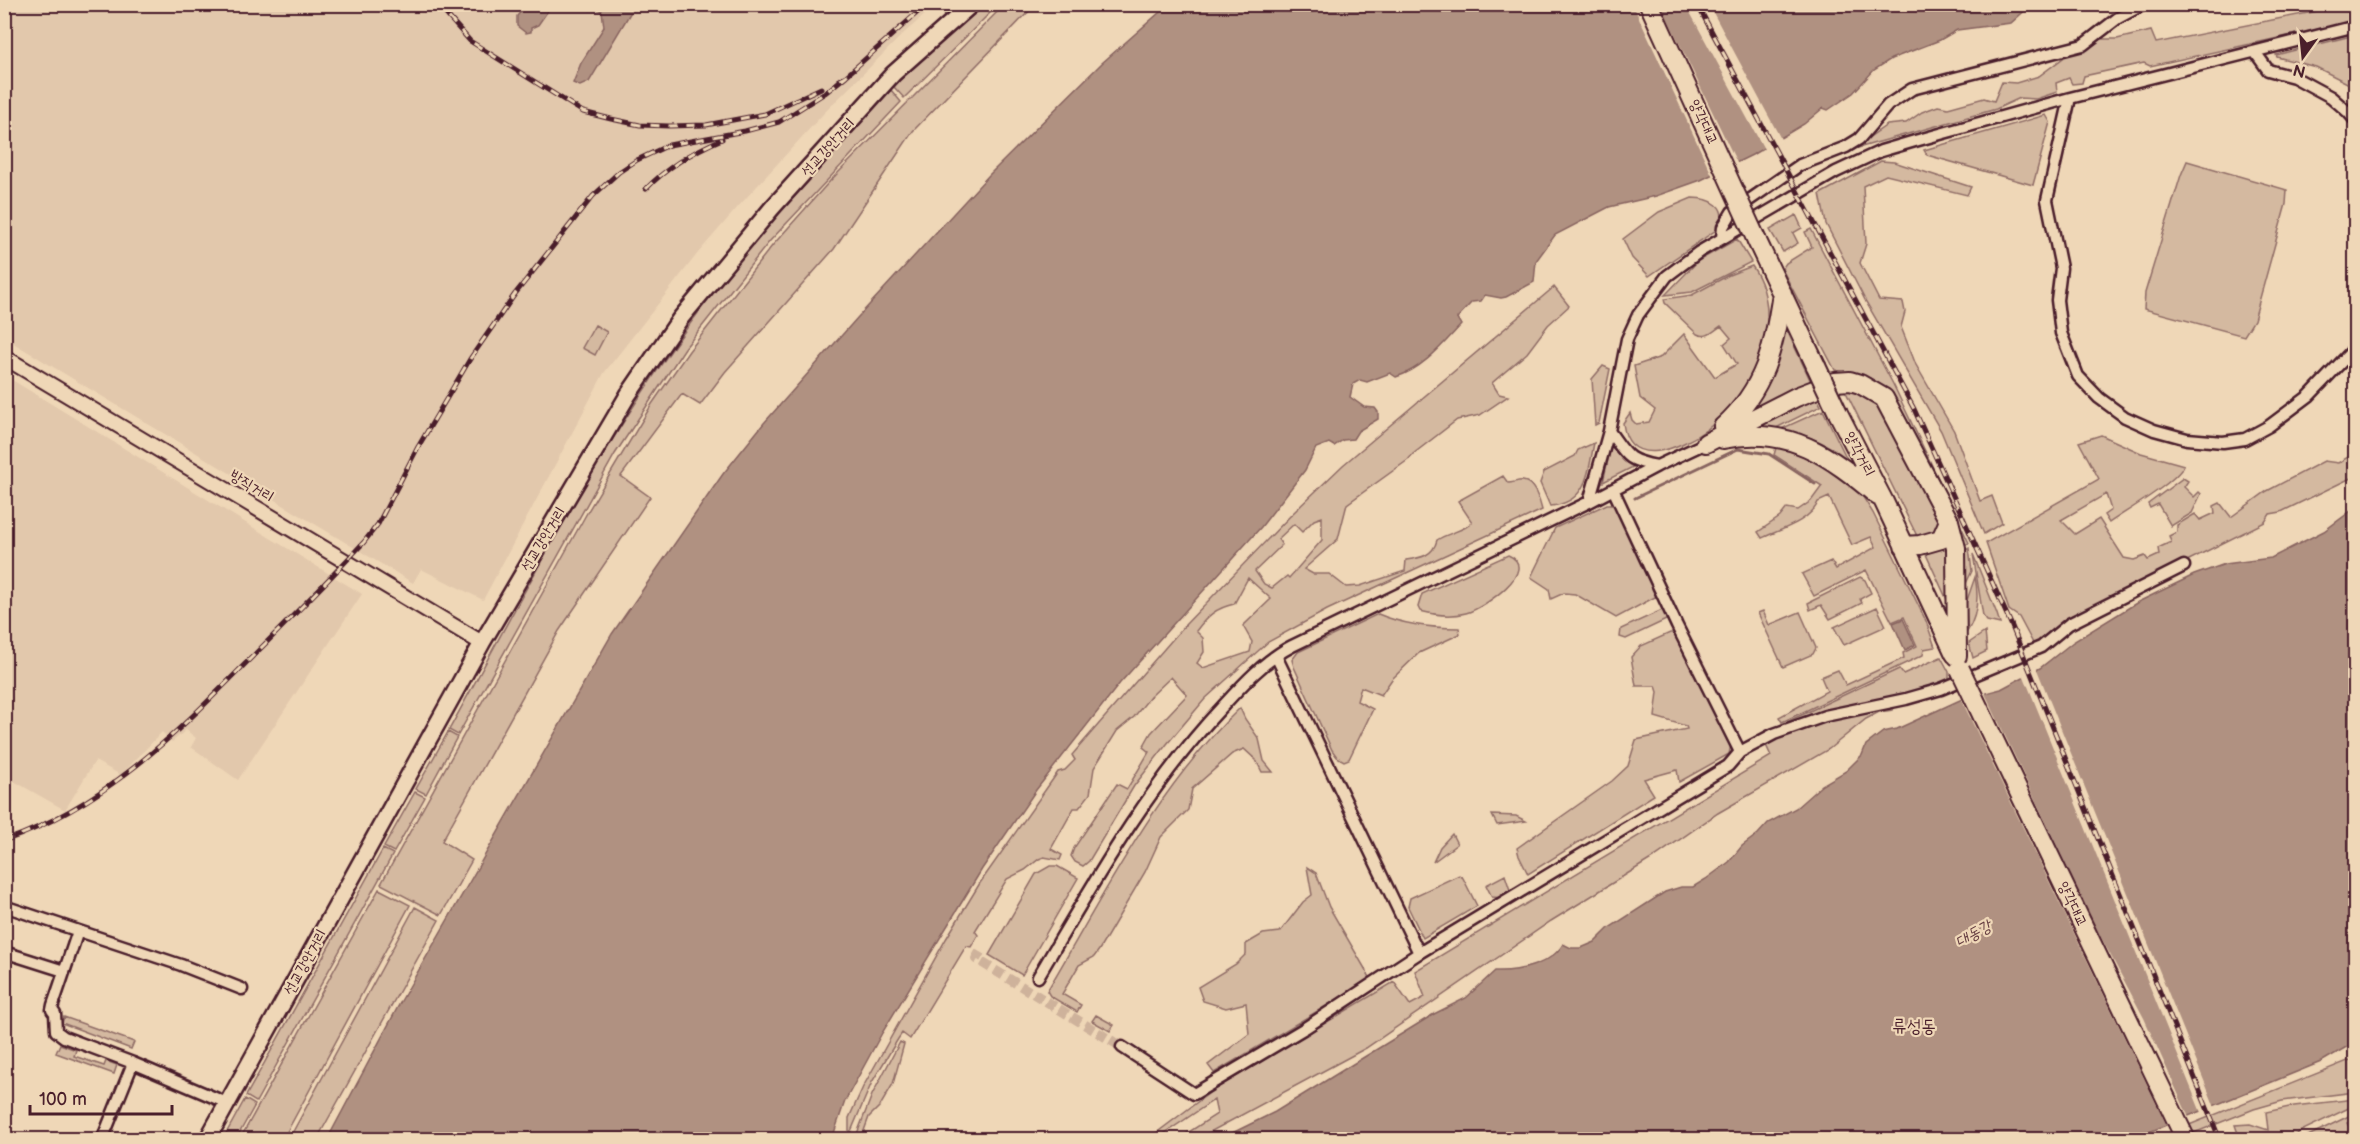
<svg xmlns="http://www.w3.org/2000/svg" width="2360" height="1144" font-family="'Balsamiq Sans','Poor Story',sans-serif">
<rect width="100%" height="100%" fill="#efd7b7"/>
<filter id="ink" filterUnits="userSpaceOnUse"><feTurbulence type="fractalNoise" baseFrequency=".0167" numOctaves="2"/><feDisplacementMap in="SourceGraphic" scale="12" xChannelSelector="R" yChannelSelector="G"/><feConvolveMatrix kernelMatrix="1 2 1 2 8 2 1 2 1" color-interpolation-filters="sRGB"/></filter>
<g filter="url(#ink)">
<path fill="#e2c8ac" d="M5,5H936L903,34L824,113L737,208L698,253L604,373L483,600L421,569L413,583L5,338Z
M4,375L362,594L238,780L191,747L196,738L186,730L172,742L162,732L121,775L95,761L65,810L5,776Z"/>
<path fill="#d4b9a0" stroke="#8f6c66" stroke-width="1.5" fill-rule="evenodd" d="M1005,4L1035,5L913,131L834,249L725,372L700,405L682,394L621,476L650,497L559,631L442,841L472,860L441,915L381,884L588,511L652,404L689,351L772,246L830,181Z
M985,5H998L904,98L894,87L926,52Z
M2348,5H2355V21L2150,66L2144,63L2084,76L2082,83L2072,84L2069,78L2056,83L2057,92L2036,99L2020,98L1996,109L1858,148V145L1887,125L1906,123L1922,112L1938,106L1948,108L1984,98L1994,101L2002,82L2016,83L2039,76L2063,58V53L2102,39H2117L2151,31L2156,43Z
M2355,35V87L2316,67L2277,57L2276,55Z
M891,90L901,102L769,242L685,348L615,454L458,735L449,730C527,588 601,443 698,313C756,234 826,163 891,90Z
M2046,115L2050,122L2033,185L1927,155L1924,150Z
M1881,161L1894,162L1971,187L1967,195L1886,175L1863,186L1866,244L1860,263L1879,300L1903,302L1905,312L1901,327L1916,365L1954,431L1980,501L1992,496L2002,523L1984,534L1941,431L1866,302L1826,224L1820,194Z
M2187,161L2287,190L2286,204L2254,320L2244,336L2144,309L2145,293L2181,175Z
M1692,198C1711,198 1729,206 1719,228L1649,276L1632,258L1623,239L1659,212Z
M1796,215L1802,228L1793,233L1798,243L1783,252L1770,230Z
M1811,229L1893,384L1969,543L1960,547L1891,394L1870,378L1835,370L1782,269L1786,263L1812,247L1805,232Z
M1737,239L1751,262L1692,292L1665,295L1698,261Z
M1752,266C1764,283 1768,302 1767,322C1766,343 1761,366 1750,383C1739,401 1723,418 1706,430C1681,448 1629,471 1623,423L1630,413L1632,420L1636,424L1649,422L1655,410L1640,398L1634,366L1661,357L1684,334L1715,377L1737,364L1724,344L1731,338L1721,326C1713,331 1707,339 1697,334L1665,303L1664,299L1692,295L1729,275Z
M1554,287L1569,306L1548,325L1527,353L1492,383L1499,394L1508,396L1480,415L1457,420L1413,454L1408,460L1347,504L1338,539L1304,569L1313,574H1329L1346,587L1360,586L1405,571L1406,560C1421,558 1433,556 1437,540C1447,533 1467,530 1472,522L1458,501L1503,476L1508,483C1513,483 1519,480 1523,481C1534,482 1540,501 1542,510L1327,610L1268,642L1205,699L1167,744L1134,786L1089,861L1083,866L1075,862L1071,856L1074,848L1117,784L1127,789L1149,752L1143,747L1151,733L1187,695L1171,677L1150,697L1134,717L1117,731L1094,768L1090,794L1079,808H1074L1051,849L1062,855L1060,860L1044,857L1039,859L1025,870L1007,879L975,931L978,935L971,947L966,946L910,1039L902,1033L898,1039L872,1082L849,1136V1118L863,1087L946,939L980,883L1058,772L1065,770L1075,760L1072,755L1078,748L1185,625L1293,513L1343,465ZM1322,517V540L1289,578L1287,576L1272,588L1264,584L1255,571L1282,545L1278,539L1294,524L1302,532L1314,520ZM1248,578L1271,599L1243,626L1252,642L1250,652L1203,668L1197,663L1204,652L1203,638L1196,631C1207,616 1216,608 1234,604Z
M1784,324L1812,384L1753,411L1752,409L1768,384L1776,364Z
M595,325L607,332L595,355L582,348Z
M1603,366L1610,369L1599,423L1595,425L1592,379Z
M1844,388L1865,395L1877,402L1941,518L1938,532L1919,540Z
M1815,394L1821,406L1774,429L1759,428L1758,425Z
M1823,410L1847,459C1827,442 1806,435 1781,429Z
M2101,435L2141,453L2184,465C2178,481 2126,511 2109,523L2104,515L2111,510L2106,494L2061,520L2075,534L2099,519L2124,558L2134,560L2145,556L2148,560L2159,555L2158,548L2171,542L2169,536L2177,532V525L2195,514L2200,520L2215,513L2214,506L2220,503L2231,517L2267,491L2324,461L2338,463L2355,453V476L2281,512L2270,514L2265,522L2179,565L2034,645L2019,617L2009,610L1986,543L2099,479L2079,442Z
M1594,443C1588,473 1587,503 1550,506L1540,483L1544,472L1575,456L1578,450Z
M1777,444L1814,457L1858,489L1873,513L1926,621L1935,647L1924,649L1923,655L1782,722L1779,717L1827,691L1821,677L1838,670L1846,685L1904,658L1903,653L1917,646L1904,617L1892,622L1866,570L1814,596L1802,574L1831,561L1836,569L1876,547L1871,537L1852,545L1829,497L1818,502C1811,521 1779,530 1762,538L1758,532L1780,517L1787,508L1798,510L1811,501L1822,486L1774,455Z
M1611,446L1625,462L1633,467L1603,482Z
M2183,478L2188,481L2184,487L2194,497L2199,492L2201,494L2192,513L2171,526L2158,504L2150,508L2148,504Z
M1607,504H1612L1616,507L1657,591V596L1616,618L1575,594L1564,593L1551,599L1549,589L1531,577L1555,528Z
M1947,542L1953,613L1925,552Z
M1969,548L1972,571L1963,590L1962,553Z
M1973,554L1997,614L2000,624L1987,621L1983,616Z
M1508,555C1541,569 1484,608 1466,613C1451,617 1435,615 1420,611L1418,607L1422,594Z
M1860,577L1865,580L1871,593L1860,599L1862,603L1830,619L1821,605L1810,610L1808,603Z
M1975,577C1979,597 1978,615 1967,632L1966,603Z
M1877,607L1886,626L1844,645L1834,627Z
M1662,610L1665,611L1666,620L1626,639L1620,637L1621,629Z
M1763,611L1769,625L1800,612L1816,648L1813,654L1783,667L1758,613Z
M1378,614C1404,625 1430,628 1459,628L1460,634L1419,653L1392,679L1381,695L1361,687L1357,701L1373,709L1349,759L1344,761L1337,757L1332,750L1294,667L1292,660L1298,652Z
M1985,632L1987,651L1973,658L1969,643Z
M1670,633H1675L1731,745L1729,754L1679,782L1677,770L1644,779L1654,795L1528,874L1519,856L1517,848L1612,781L1628,766L1636,740L1687,729L1686,726L1655,717L1658,692L1656,686H1636L1631,657L1641,646Z
M1941,657L1949,672V681L1937,689L1780,725L1899,669L1903,674Z
M1895,705L1893,710L1879,712L1866,719L1829,749L1718,813L1656,856L1551,921L1366,1048L1197,1139H1178L1217,1114L1214,1100L1156,1139L1147,1140L1212,1091L1394,982L1410,1005L1425,997L1415,971L1771,756L1765,743L1849,714Z
M1240,708L1245,719L1259,739L1264,761L1273,772H1262L1256,760L1244,749L1232,754L1192,789L1188,810L1161,837L1145,872L1099,950L1094,957L1079,965L1062,994L1081,1005L1077,1012L1050,996L1047,991C1105,893 1157,787 1240,708Z
M448,732L457,737L426,794L416,789Z
M415,792L425,797L394,852L384,847Z
M1492,815L1516,816L1526,821L1497,825Z
M1452,834L1457,844L1433,862L1440,847Z
M383,849L393,854L256,1102L246,1096Z
M1050,866H1057L1078,878L1022,975L989,955L1036,874Z
M1307,867L1316,873L1329,907L1371,979L1214,1073L1208,1065L1249,1034L1246,1003L1226,1008L1203,1001L1198,987L1236,964L1246,954V944L1263,934L1280,932L1303,902L1312,895Z
M1459,875L1463,878L1477,906L1423,938L1408,907L1410,898Z
M1505,875L1510,890L1503,898L1492,897L1486,885Z
M379,889L410,905L283,1139H240Z
M415,907L439,920L317,1139H289Z
M1096,1015L1114,1025L1110,1031L1092,1021Z
M64,1017L134,1042L131,1049L62,1023Z
M900,1042L904,1044L893,1084L880,1106L869,1117L861,1139H855L872,1095Z
M60,1044L76,1050L74,1056L104,1066L106,1061L117,1065L114,1074L56,1053Z
M2355,1058V1092L2282,1101L2254,1109L2179,1139L2152,1140Z
M245,1099L255,1105L236,1139H223Z
M2355,1099V1105L2299,1132L2293,1139H2240L2235,1125L2250,1124L2268,1130L2266,1112L2294,1106Z
M2355,1113V1119L2347,1123L2351,1130L2348,1136L2341,1139H2302Z"/>
<path fill="#b09181" stroke="#87635f" stroke-width="1.5" d="M533,4L552,5L538,25L531,28V32L526,33L517,26V16L523,9Z
M584,5H635L589,82L580,86L573,83L581,63L604,27L602,11L595,8L590,10Z
M1168,5H2031L2011,23L1957,30L1940,40L1891,59L1874,70L1853,93L1828,110L1823,108L1804,124L1752,155L1701,180L1656,196L1609,207L1555,235L1536,261L1534,282L1506,297L1501,298L1485,295L1481,301L1472,302L1457,318L1461,325C1443,344 1423,369 1396,377L1390,373L1367,382L1360,380L1353,384L1350,397L1364,407L1375,408L1378,412V419L1358,431L1353,439L1343,440L1334,446L1329,443L1316,448L1305,470L1261,527L1120,683L1036,790L982,869L882,1033L845,1101L832,1139L327,1140L401,1001L612,634L723,474L764,423L858,317L989,175L1102,63Z
M2355,508V1042L2321,1062L2132,1139L1218,1140L1275,1112L1434,1014L1466,998L1495,971C1517,972 1551,965 1563,944L1571,948H1581L1595,942L1609,928L1665,892L1681,887H1693L1706,879L1729,862L1742,846L1758,834L1768,823L1796,808L1822,785L1846,771L1862,755L1866,745L1883,732L1897,729L1960,700L2001,689L2040,668L2073,642L2138,602L2194,575L2225,564L2271,558L2324,531Z
M1903,619L1915,645L1905,650L1893,623Z"/>
<path fill="#efd7b7" d="M1633,5H1661L1738,165L1713,177Z
M1686,5H1709L1782,141L1765,151Z
M2036,667L2216,1110L2202,1115L2023,674Z
M1984,691L2095,926L2144,1018L2190,1120L2168,1128L1960,697Z"/>
<g fill="none" stroke-linecap="round" stroke-linejoin="round">
<path stroke="#87635f" stroke-width="3" d="M1635,498L1738,449L1769,454L1815,484"/>
<path stroke="#ceb29b" stroke-width="10" stroke-dasharray="10 5" stroke-linecap="butt" d="M980,952L976,959L1122,1047"/>
<g stroke="#4a1f2b" stroke-width="15">
<path id="minor" d="M2255,52L2268,70L2294,77L2331,97L2348,112L2356,121
M2070,98L2047,200L2061,268L2057,300L2061,333L2078,376L2099,398L2125,417L2154,430L2187,439L2223,442L2245,439L2269,426L2309,396L2352,351L2356,339
M1722,238L1723,227L1732,212L1800,165L1846,147L1859,139L1888,105L1912,89L2083,45L2118,18L2144,4
M1657,466C1625,460 1627,455 1609,431L1627,339L1638,315L1667,276L1699,252L1836,172L1881,151L1915,141L2070,98L2356,26
M1589,502L1609,431
M1276,656L1419,953L1728,766L1740,752L1677,626L1613,489
M1740,752L1774,734L1825,716L1906,699L1941,689L2041,647L2069,624L2184,566
M4,906L181,965L242,989
M78,931L53,1005L52,1010L55,1014L56,1031L64,1037L133,1063L227,1103
M4,952L64,971
M1038,977C1094,882 1147,787 1223,706C1243,684 1265,660 1292,646L1589,502L1657,466L1706,443
M1122,1047L1194,1094L1305,1028L1419,953
M102,1140L133,1063"/>
</g>
<g stroke="#4a1f2b" stroke-width="18">
<path id="tertiary" d="M4,357L482,643"/>
</g>
<g stroke="#4a1f2b" stroke-width="20">
<path id="secondary" d="M207,1140L482,643L628,395L680,319L772,208L893,74L972,4"/>
</g>
<g stroke="#4a1f2b" stroke-width="22">
<path id="primary" d="M1757,241L1816,366
M1838,413L1884,502L1955,654
M1723,427C1765,389 1774,348 1782,293
M1723,439C1789,425 1830,456 1878,496
M1706,443L1796,397L1835,382L1850,381L1860,384L1884,398L1949,521L1956,548L1957,656
M1904,546L1920,545L1941,539L1949,521"/>
</g>
<use href="#minor" stroke="#efd7b7" stroke-width="10"/>
<use href="#tertiary" stroke="#efd7b7" stroke-width="14"/>
<use href="#secondary" stroke="#efd7b7" stroke-width="15"/>
<use href="#primary" stroke="#efd7b7" stroke-width="18"/>
<g stroke="#4a1f2b" stroke-width="5">
<path id="rail" d="M437,4L470,41L583,112L611,119L640,125L669,126L706,125L765,114L821,88
M1697,4L1914,409L2011,624L2220,1140
M840,79L846,76L927,4
M646,189C667,167 694,151 722,139
M4,841C104,806 174,736 247,662C286,623 326,583 364,542L378,524L418,447L470,359L515,294L593,196L619,172L637,160L669,145L745,131L779,122L825,93L846,76"/>
</g>
<use href="#rail" stroke="#efd7b7" stroke-width="3" stroke-dasharray="9" stroke-linecap="butt"/>
<g stroke="#4a1f2b" stroke-width="22" stroke-linecap="butt">
<path id="primary-bridge" d="M1649,4L1757,241
M1816,366L1838,413
M1960,669L2186,1140"/>
</g>
<use href="#primary-bridge" stroke="#efd7b7" stroke-width="18"/>
</g>
</g>
<g text-anchor="middle" stroke-width="4.5" stroke-linejoin="round" paint-order="stroke">
<g font-size="15" fill="#4a1f2b" stroke="#efd7b7">
<text transform="translate(1704 122) rotate(65)" y="5">양각대교</text>
<text transform="translate(828 147) rotate(-48)" y="5">선교강안거리</text>
<text transform="translate(1860 454) rotate(63)" y="5">양각거리</text>
<text transform="translate(252 486) rotate(31)" y="5">방직거리</text>
<text transform="translate(543 539) rotate(-59)" y="5">선교강안거리</text>
<text transform="translate(2073 904) rotate(64)" y="5">양각대교</text>
<text transform="translate(305 962) rotate(-61)" y="5">선교강안거리</text>
</g>
<g font-size="16" font-style="italic" fill="#643c40" stroke="#efd7b7">
<text transform="translate(1973 933) rotate(-29)" y="6">대동강</text>
</g>
<g font-size="18" fill="#4a1f2b" stroke="#efd7b7">
<text x="1914" y="1032">류성동</text>
</g>
</g>
<rect width="2360" height="1144" fill="none" stroke="#efd7b7" stroke-width="24"/>
<rect x="12" y="12" width="2336" height="1120" fill="none" stroke="#4a1f2b" stroke-width="2" filter="url(#ink)"/>
<g transform="translate(2303 57) rotate(195)" stroke="#efd7b7" stroke-width="4.5" paint-order="stroke">
<path d="M0-4.5L10 22L0 15L-10 22Z" fill="#4a1f2b"/>
<text y="-9" font-size="16" font-weight="bold" text-anchor="middle" fill="#4a1f2b">N</text>
</g>
<path d="M30 1105v9h142v-9" fill="none" stroke="#4a1f2b" stroke-width="3"/>
<text x="39" y="1105" font-size="18" fill="#4a1f2b" stroke="#efd7b7" stroke-width="4.5" paint-order="stroke">100 m</text>
</svg>
